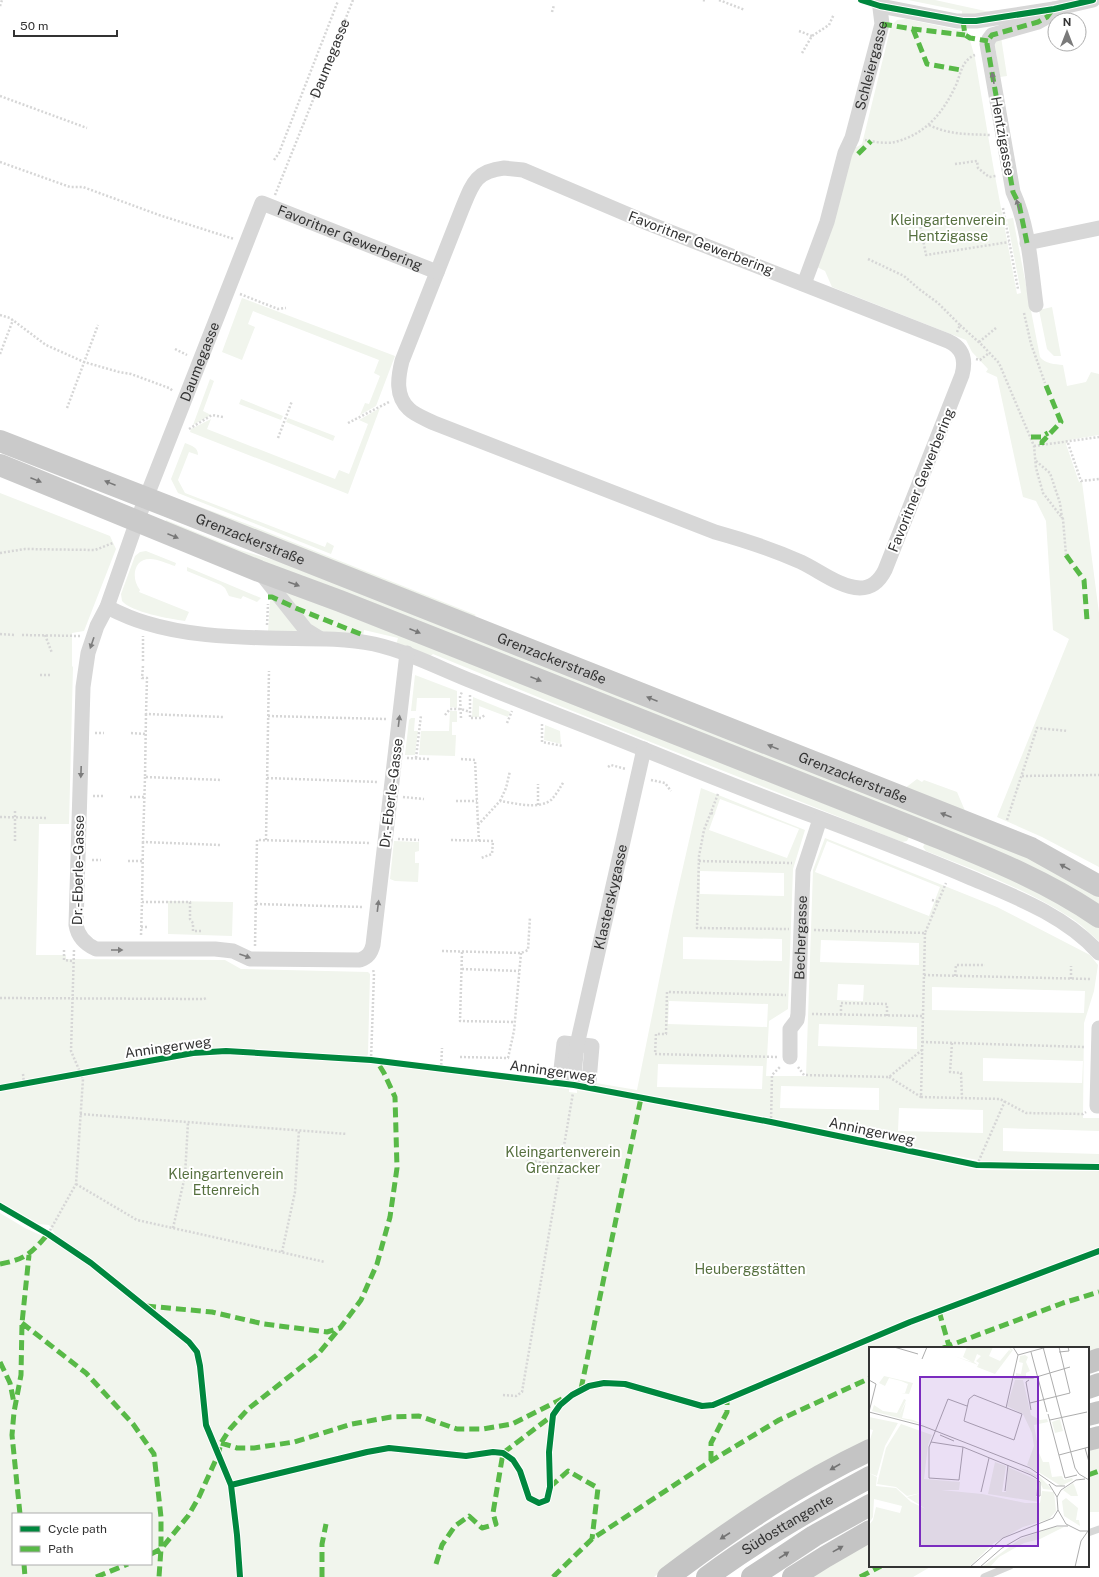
<svg xmlns="http://www.w3.org/2000/svg" width="1099" height="1577" font-family="'Public Sans',sans-serif">
<rect width="100%" height="100%" fill="#fff"/>
<path fill="#f1f5ed" fill-rule="evenodd" d="M908,0H935L990,12L991,14H962V11Z
M906,19L959,30H966L968,33L975,58L993,165L1017,294L1021,293L1007,219L1013,218L1040,357C1045,364 1055,364 1063,365L1067,386L1086,382L1091,372L1099,374V435L1069,440L1066,444L1079,482H1082L1099,613V867L1042,837L997,817L1069,639L1053,630L1046,521L1036,501L1023,497L997,377L986,372L988,369L972,352L966,340L832,287L825,271L817,267L853,149L862,144L891,26L897,20Z
M1001,37L1007,76L1000,77L995,45L996,40Z
M242,298L395,356L376,406L360,415L365,403L369,404L380,376L374,373L379,360L253,311L248,324L255,327L242,360L222,352Z
M1052,307L1061,356H1054L1047,349L1039,310Z
M210,379L214,381L203,411L211,415L193,425Z
M241,399L283,416L281,420L239,404Z
M380,408L348,494L190,432L191,429L211,419L207,429L335,479L339,470L349,474L368,424L359,420Z
M288,418L335,436L333,441L286,422Z
M185,443C192,446 198,447 198,455L189,452L178,480L185,493L325,547L327,542L334,546L331,554L178,493L171,479Z
M0,493L110,536L116,549L84,631L72,633V666L73,667L69,824H39L36,955H66V959L225,960L241,969L368,972L370,974L368,1054L367,1056L246,1049L209,1048L176,1052L0,1085Z
M176,498L247,524L476,615L470,619Z
M166,520L240,550L304,569L1016,851L1099,895V907L164,524Z
M146,551L176,563L175,566C168,564 158,559 150,559C133,559 131,579 140,590L139,592L189,612L185,621C170,619 131,612 122,601L121,594L135,556L140,552Z
M187,567L261,598L257,602L243,596L241,599L229,596L225,588L221,585L187,571Z
M287,591L909,837L907,841L902,842L555,704L433,654L429,657L396,645L398,638L364,630L363,637L321,632L314,630L286,593Z
M274,599L300,631L268,632L270,601Z
M415,675L457,691V708L450,707V698H417L416,711H411Z
M473,697L510,712L508,717L479,706V717H472Z
M450,711H457V722H452V735H456L455,756L419,755L421,731H449Z
M411,718H415L414,731H418L415,755H405L409,720Z
M545,725L560,731L561,744L544,740Z
M917,779L922,782L924,780L957,792L966,813L904,789Z
M701,788L805,830L793,869L788,1009L769,1021L766,1076H806L813,870L825,838L997,907L1090,955L1098,965L1094,991L1084,1023L1083,1118H1099V1131L1003,1128V1151L1099,1154V1165L982,1161L777,1119L578,1083L590,1082L637,1090L673,911ZM720,799L799,829L787,858L709,830ZM827,841L940,887L929,916L815,872ZM700,871L784,873V896L700,894ZM683,937L782,939V961L683,959ZM821,940L919,943V965L820,962ZM838,984L864,985L863,1001L837,1000ZM932,987L1085,991L1084,1013L932,1010ZM669,1001L768,1004L767,1027L668,1024ZM819,1024L917,1027V1049L818,1046ZM983,1058L1083,1061L1082,1083L983,1081ZM658,1064L763,1066L762,1089L657,1087ZM781,1086L879,1088V1110L780,1108ZM899,1108L983,1110V1133L898,1131Z
M394,841L419,842V851L415,852V863H419L418,882L395,881L390,879Z
M925,843L997,870L1099,924V941C1090,934 1081,924 1071,918C1026,889 975,870 926,851L923,847Z
M168,901L233,902L232,936L168,934Z
M227,1054L371,1063L569,1089V1092L577,1093V1090L765,1124L980,1170L1099,1171V1350L1088,1353V1348H870V1439L691,1547L654,1577H0V1213L25,1228L47,1238L55,1234L49,1225L38,1224L0,1202V1091L177,1057L194,1055ZM13,1514H151V1564H13Z
M1099,1446V1512H1088V1449Z
M870,1542V1566H932L913,1577H809Z"/>
<g fill="none" stroke-linecap="round" stroke-linejoin="round">
<g stroke="#d6d6d6" stroke-width="2.5" stroke-dasharray="2 2" stroke-linecap="butt">
<path d="M703,0L706,1"/>
<path d="M719,0L745,10"/>
<path d="M0,6L2,0"/>
<path d="M552,12L554,5"/>
<path d="M799,31L812,36"/>
<path d="M802,53L812,36L829,25L834,14"/>
<path d="M0,96L87,128"/>
<path d="M929,125C949,135 969,134 990,135"/>
<path d="M865,140C874,142 886,144 895,142C926,134 943,113 956,85C961,73 962,60 975,55"/>
<path d="M274,160L279,153L338,1"/>
<path d="M0,162L70,187H83L159,215L234,239"/>
<path d="M955,164L977,161L978,168L989,177L996,176"/>
<path id="s1" d="M275,195L353,0"/>
<path d="M1003,208L1018,289"/>
<path d="M919,219L926,255L1009,242"/>
<path d="M868,259L904,276L919,289L938,303L960,325L957,332"/>
<path d="M240,294L278,309L286,308"/>
<path d="M1024,313L1031,344L1045,383"/>
<path d="M0,315L10,318L46,345L84,362L119,372L131,374L169,388L173,391"/>
<path d="M960,325L983,346L999,363L1034,446L1036,468L1043,493L1063,519L1066,555"/>
<path d="M979,342L996,328"/>
<path d="M175,349L187,355"/>
<path d="M0,354L13,320"/>
<path d="M976,359L980,360L989,353"/>
<path d="M67,408L98,325"/>
<path d="M348,423L389,402"/>
<path d="M189,429L212,415L223,417"/>
<path d="M278,438L292,401"/>
<path d="M1068,443L1081,481L1099,479"/>
<path d="M1034,446L1099,437"/>
<path d="M1036,461L1050,473L1060,503L1062,518"/>
<path d="M0,553L25,549L95,550L113,543"/>
<path d="M267,625L268,604"/>
<path d="M0,634L15,635"/>
<path d="M22,635L80,636"/>
<path d="M45,635L52,653"/>
<path d="M143,661V636"/>
<path d="M143,666L142,678H147L146,714L224,717"/>
<path d="M40,675H52"/>
<path d="M470,695V718H481L485,715"/>
<path d="M146,714L145,777L222,780"/>
<path d="M445,715L450,709H461L470,712"/>
<path d="M268,716L386,719"/>
<path d="M461,718L460,696L462,692"/>
<path d="M507,723L512,711"/>
<path d="M542,724V742L563,746"/>
<path d="M95,733H104"/>
<path d="M131,733L146,734"/>
<path d="M407,758L429,759"/>
<path d="M416,758L421,715"/>
<path d="M461,759L475,760L478,824"/>
<path d="M608,767L611,765L626,769"/>
<path d="M1022,776L1099,775"/>
<path d="M145,777L143,842L221,845"/>
<path d="M267,778L378,782"/>
<path d="M651,780L665,783L671,791"/>
<path d="M718,794L704,830L699,856L697,928L789,929"/>
<path d="M93,796H103"/>
<path d="M130,797H144"/>
<path d="M403,797L424,799"/>
<path d="M456,801H477"/>
<path d="M500,801L506,788L510,771"/>
<path d="M538,805V784"/>
<path d="M711,813L715,814"/>
<path d="M0,817L48,818"/>
<path d="M1007,820L1037,728L1068,731"/>
<path d="M398,839L419,840"/>
<path d="M266,840L269,671"/>
<path d="M451,840L493,841L492,854L481,858"/>
<path d="M15,841V809"/>
<path d="M479,841L478,825L500,801C515,803 538,810 551,800C556,795 560,788 564,781"/>
<path d="M143,842L142,902H190V919L193,923V931H203"/>
<path d="M92,860H101"/>
<path d="M128,861H143"/>
<path d="M699,861L792,863"/>
<path d="M932,900L938,902"/>
<path d="M256,904L363,907"/>
<path d="M141,927H147"/>
<path d="M814,930L925,933L946,883"/>
<path d="M925,933L921,1097L1000,1099L1026,1113L1083,1114L1086,1112"/>
<path d="M141,935L142,902"/>
<path d="M255,946L257,840L371,843"/>
<path d="M64,950V960L73,961"/>
<path d="M442,951L521,953L528,950L530,917"/>
<path d="M462,952L460,1021L514,1022"/>
<path d="M462,969L519,971"/>
<path d="M924,975L1090,979"/>
<path d="M955,976L956,965H985"/>
<path d="M1071,979V966"/>
<path d="M0,998L204,999L206,998"/>
<path d="M812,1014L923,1016"/>
<path d="M841,1015V1003L887,1004V1016"/>
<path d="M922,1042L1085,1047"/>
<path d="M952,1043L950,1072L961,1073L962,1098"/>
<path d="M460,1057L508,1058L514,1031L521,953"/>
<path d="M777,1057L655,1054L656,1034H666L667,992L786,995"/>
<path d="M371,1060L374,974L373,969"/>
<path d="M798,1067L804,1075L889,1077L922,1050"/>
<path d="M441,1069L442,1048"/>
<path d="M23,1074L24,1083"/>
<path d="M889,1077L921,1097"/>
<path d="M80,1114L347,1134"/>
<path d="M771,1122L772,1075L781,1066"/>
<path d="M977,1165L1005,1101"/>
<path d="M525,1169H526L528,1161H532L562,1165"/>
<path d="M76,1184L137,1220L325,1262"/>
<path d="M173,1228L185,1176L188,1122"/>
<path d="M48,1234L76,1184L83,1079L71,1051L74,950"/>
<path d="M282,1252L295,1192L299,1130"/>
<path d="M503,1395L516,1396L522,1392L573,1093"/>
</g>
<path stroke="#d7d7d7" stroke-width="7" d="M861,0L880,6
M1088,1533L1099,1529
M984,1577L1010,1566"/>
<g stroke="#d7d7d7" stroke-width="15">
<path d="M880,6L957,21H976L1054,9L1093,0"/>
<path d="M504,168L523,170L650,224L948,341C963,348 966,360 962,375L885,570C880,580 873,588 860,588C839,587 820,571 801,562C774,550 744,540 715,532L434,423C426,419 415,415 409,409C395,396 398,377 402,361L462,209C472,185 475,171 504,168Z"/>
<path d="M1027,243L1099,228"/>
<path id="s2" d="M804,284L827,222L845,153L852,138L882,24L879,0"/>
<path d="M1036,305C1031,268 1029,227 1013,192L987,44L989,39L992,35L1038,22L1047,17L1054,9"/>
<path d="M260,572L306,630L319,638"/>
<path d="M107,607C119,613 132,619 146,623C185,635 227,637 268,638C303,639 339,637 374,644C409,652 441,669 474,682C530,705 587,726 643,749C702,773 762,797 822,819C872,838 922,857 971,878C1016,897 1066,916 1099,953"/>
<path id="s3" d="M407,653L373,945C371,953 368,957 360,960L250,959L233,951L215,949H96C85,944 78,937 76,925L83,687L88,653L97,626L107,607L137,521L262,203L437,272"/>
<path d="M1099,1028L1097,1106H1099"/>
<path d="M564,1043L592,1046L589,1081L560,1078Z"/>
<path id="s4" d="M790,1057V1029L797,1020L798,1014L803,871L820,819"/>
<path id="s5" d="M574,1074L577,1045L644,749"/>
</g>
<g stroke="#cacaca" stroke-width="22">
<path id="s6" d="M0,441L167,506L1031,848L1099,886"/>
<path d="M0,465L259,571L340,601L922,831C983,856 1044,879 1099,917"/>
</g>
<g stroke="#c4c4c4" stroke-width="22">
<path d="M1088,1363L1099,1359"/>
<path d="M1088,1388L1099,1384"/>
<path d="M1088,1415L1099,1412"/>
<path d="M1088,1440L1099,1437"/>
<path d="M668,1577C732,1529 798,1484 870,1450"/>
<path id="s7" d="M707,1577C758,1539 814,1507 870,1477"/>
<path d="M752,1577L814,1536L870,1505"/>
<path d="M793,1577L825,1557L870,1531"/>
</g>
<path stroke="#58b947" stroke-width="5" stroke-dasharray="10 5" stroke-linecap="butt" d="M963,21L965,35L970,38L988,41
M882,24L913,29L965,35
M913,29L927,64L961,70
M858,154L871,141
M1027,243L1019,204L1013,192L987,44L989,39L992,35L1038,22L1047,17L1053,9
M1031,437H1041L1048,433
M1042,445V442L1061,422L1045,383
M1066,555L1084,580L1087,620
M268,597H272L298,609L363,635
M0,1264C27,1259 31,1253 48,1234
M146,1306L212,1312L264,1324L327,1332L340,1328L361,1300L377,1264L390,1217L397,1168L395,1097L384,1073L376,1060
M939,1311L949,1346
M22,1323L86,1373L133,1424L154,1454L161,1517V1549L159,1577
M943,1348L1063,1303L1099,1292
M0,1362L10,1383L14,1403
M581,1389L641,1098
M221,1443L237,1448H254L294,1442L352,1424L391,1417L419,1416L457,1429H483L512,1424L562,1399
M711,1461V1443L727,1412V1400
M1088,1475L1099,1471
M550,1487L568,1471L598,1488L592,1539
M20,1514L12,1435L14,1412L21,1375L22,1323L29,1255
M151,1554L161,1549L188,1516L199,1497L218,1455L221,1443L230,1429L248,1409L318,1354L340,1328
M24,1564L25,1577
M436,1564L442,1545L455,1526L469,1516L482,1528L496,1524L493,1513L503,1453L553,1415
M96,1577L128,1564
M322,1577V1544L326,1524
M553,1577L592,1539L711,1461L779,1420L870,1378
M860,1577L881,1566"/>
<g stroke="#fff" stroke-width="8">
<path id="cycleway" d="M861,0L880,6L963,21H976L1054,9L1093,0
M0,1088L193,1053L226,1051L371,1060L574,1085L771,1122L977,1165L1099,1167
M0,1206L48,1234L91,1263L189,1342L197,1352L200,1366L206,1425L231,1485L237,1535L240,1577
M231,1485L367,1452L389,1448L466,1456L493,1452L503,1453L513,1460L520,1471L529,1498L539,1503L547,1500L550,1487L549,1452L553,1415L560,1405L572,1395L589,1386L604,1383L625,1384L702,1406L713,1405L910,1322L1099,1251"/>
</g>
<use href="#cycleway" stroke="#00873e" stroke-width="6"/>
</g>
<defs><path id="oneway-solid" d="M-6-.8H1V-3.2L6.5 0L1 3.2V.8H-6Z"/></defs>
<g fill="#7d7d7d">
<use href="#oneway-solid" transform="translate(993 78) rotate(-100)"/>
<use href="#oneway-solid" transform="translate(1018 205) rotate(-108)"/>
<use href="#oneway-solid" transform="translate(92 643) rotate(109)"/>
<use href="#oneway-solid" transform="translate(399 721) rotate(-83)"/>
<use href="#oneway-solid" transform="translate(81 772) rotate(92)"/>
<use href="#oneway-solid" transform="translate(378 906) rotate(-83)"/>
<use href="#oneway-solid" transform="translate(117 950)"/>
<use href="#oneway-solid" transform="translate(245 956) rotate(20)"/>
</g>
<g fill="#777">
<use href="#oneway-solid" transform="translate(36 480) rotate(22)"/>
<use href="#oneway-solid" transform="translate(110 483) rotate(-158)"/>
<use href="#oneway-solid" transform="translate(173 536) rotate(22)"/>
<use href="#oneway-solid" transform="translate(294 584) rotate(20)"/>
<use href="#oneway-solid" transform="translate(415 631) rotate(22)"/>
<use href="#oneway-solid" transform="translate(536 679) rotate(22)"/>
<use href="#oneway-solid" transform="translate(652 699) rotate(-158)"/>
<use href="#oneway-solid" transform="translate(773 747) rotate(-158)"/>
<use href="#oneway-solid" transform="translate(946 815) rotate(-159)"/>
<use href="#oneway-solid" transform="translate(1065 867) rotate(-151)"/>
</g>
<g fill="#747474">
<use href="#oneway-solid" transform="translate(835 1467) rotate(150)"/>
<use href="#oneway-solid" transform="translate(725 1536) rotate(147)"/>
<use href="#oneway-solid" transform="translate(838 1549) rotate(-29)"/>
<use href="#oneway-solid" transform="translate(784 1555) rotate(-33)"/>
</g>
<g text-anchor="middle" stroke-width="4" stroke-linejoin="round" paint-order="stroke">
<g font-size="14" fill="#333" stroke="#fff">
<text dy="5" stroke="none"><textPath href="#s1" startOffset="147">Daumegasse</textPath></text>
<text dy="5" stroke="none"><textPath href="#s2" startOffset="229">Schleiergasse</textPath></text>
<text transform="translate(1003 136) rotate(80)" y="5">Hentzigasse</text>
<text dy="5" stroke="none"><textPath href="#s3" startOffset="1463">Favoritner Gewerbering</textPath></text>
<text transform="translate(701 243) rotate(21)" y="5">Favoritner Gewerbering</text>
<text dy="5" stroke="none"><textPath href="#s3" startOffset="1198">Daumegasse</textPath></text>
<text transform="translate(921 480) rotate(-68)" y="5">Favoritner Gewerbering</text>
<text dy="5" stroke="none"><textPath href="#s6" startOffset="269">Grenzackerstraße</textPath></text>
<text dy="5" stroke="none"><textPath href="#s6" startOffset="593">Grenzackerstraße</textPath></text>
<text dy="5" stroke="none"><textPath href="#s6" startOffset="917">Grenzackerstraße</textPath></text>
<text transform="translate(391 793) rotate(-83)" y="5">Dr.-Eberle-Gasse</text>
<text transform="translate(78 870) rotate(-89)" y="5">Dr.-Eberle-Gasse</text>
<text dy="5" stroke="none"><textPath href="#s5" startOffset="181">Klasterskygasse</textPath></text>
<text dy="5" stroke="none"><textPath href="#s4" startOffset="122">Bechergasse</textPath></text>
<text transform="translate(168 1047) rotate(-8)" y="5">Anningerweg</text>
<text transform="translate(553 1071) rotate(8)" y="5">Anningerweg</text>
<text transform="translate(872 1131) rotate(12)" y="5">Anningerweg</text>
<text dy="5" stroke="none"><textPath href="#s7" startOffset="96">Südosttangente</textPath></text>
</g>
<g font-size="14" fill="#56703f" stroke="#fff">
<text x="948" y="225">Kleingartenverein<tspan x="948" dy="16">Hentzigasse</tspan></text>
<text x="563" y="1157">Kleingartenverein<tspan x="563" dy="16">Grenzacker</tspan></text>
<text x="226" y="1179">Kleingartenverein<tspan x="226" dy="16">Ettenreich</tspan></text>
<text x="750" y="1274">Heuberggstätten</text>
</g>
</g>
<g transform="translate(869 1347)">
<rect width="220" height="220" fill="#fff"/>
<path d="M98,0H124L120,9L131,14L140,3L142,4L140,0L144,3L126,27L108,20L110,16L107,14L112,9L108,7L105,15L109,18L85,9L103,15L94,10ZM156,8L159,10L157,15L161,24L157,26V30L147,29V26L152,27L154,16L150,15L151,9ZM15,29L44,36L40,47L32,46H36L39,37L32,34L20,31L16,39L10,36ZM146,33H154L162,68L171,73L178,72L179,75L165,78L170,106L174,115H180L183,130L193,129L195,133L203,131L204,133L192,139L158,118L165,99L163,86L154,67L138,59ZM35,52L37,53L30,69L37,55L33,71L44,73L56,78L3,64L5,58L14,64L28,66ZM0,70L29,76L16,99L8,129L0,126V96L4,83L0,82ZM191,72L194,84L186,86L183,75ZM32,77L63,88L59,98L55,132L91,135L90,143H72L113,147L156,156H171L173,144L185,145L187,164L180,172L154,180L125,196L100,220H0V178L4,173L7,160L31,166L33,159L5,152L4,170L0,176V126L8,130L7,139L27,141L42,155L57,162L38,150L52,146L38,149L27,140L8,137L17,101ZM126,115L137,119L133,145H137L139,120L168,133L167,150H170V155L113,146L119,147ZM150,121L158,123L171,130L184,143L174,142L169,131ZM204,136L206,140L209,149H202L194,143ZM197,151L209,161L207,173H210L211,179L195,169L193,154ZM185,180H195L171,192L155,196L130,210L121,220H113L151,192Z" fill="#f1f5ed"/>
<path fill="none" stroke="#adadad" stroke-width="1" d="M25,0L49,7M174,0L206,121L210,127L220,133M162,5L178,65M190,5L200,4L199,0M149,8L178,0M53,12L58,0M145,31H164L201,20M0,33L7,37L0,65M160,33L157,35L162,63M105,48L153,67L145,93L95,74L100,52ZM161,56L201,46L190,0M137,61L149,8L144,0M0,65L54,79L161,121L187,139H196M179,67L196,131L208,128M181,73L218,65M71,88L85,94M62,95L94,100L162,128L167,131L171,135V149H168L169,133M94,100L90,133L60,131V100L79,52L98,59M216,101L220,115M190,108L220,100M216,132L207,133L192,143L188,150L189,163L197,177L211,184H220M180,137L188,150M136,144L139,118M112,145L120,111M101,220L134,191L184,171L189,163M111,220L133,201L152,190L188,179H199M206,220L212,194L219,184"/>
<path fill="#7b2cbf" fill-opacity="0.15" stroke="#7b2cbf" stroke-width="2" d="M51,30H169V199H51Z"/>
<rect width="220" height="220" fill="none" stroke="#333" stroke-width="2"/>
</g>
<rect x="12" y="1513" width="140" height="52" fill="#ffffff" stroke="#adadad"/>
<rect x="20" y="1526" width="20" height="6" fill="#00873e" stroke="#adadad"/>
<text x="48" y="1533" font-size="12" fill="#333333">Cycle path</text>
<rect x="20" y="1546" width="20" height="6" fill="#58b947" stroke="#adadad"/>
<text x="48" y="1553" font-size="12" fill="#333333">Path</text>
<g transform="translate(1067 32)"><circle r="19" fill="#ffffff" stroke="#adadad"/>
<path d="M0-3L7 15L0 10L-7 15Z" fill="#7a7a7a"/>
<text y="-6" font-size="11" font-weight="bold" text-anchor="middle" fill="#333333">N</text>
</g>
<path d="M14 30v6h103v-6" fill="none" stroke="#333333" stroke-width="2"/>
<text x="20" y="30" font-size="12" fill="#333333" stroke="#ffffff" stroke-width="3" paint-order="stroke">50 m</text>
</svg>
